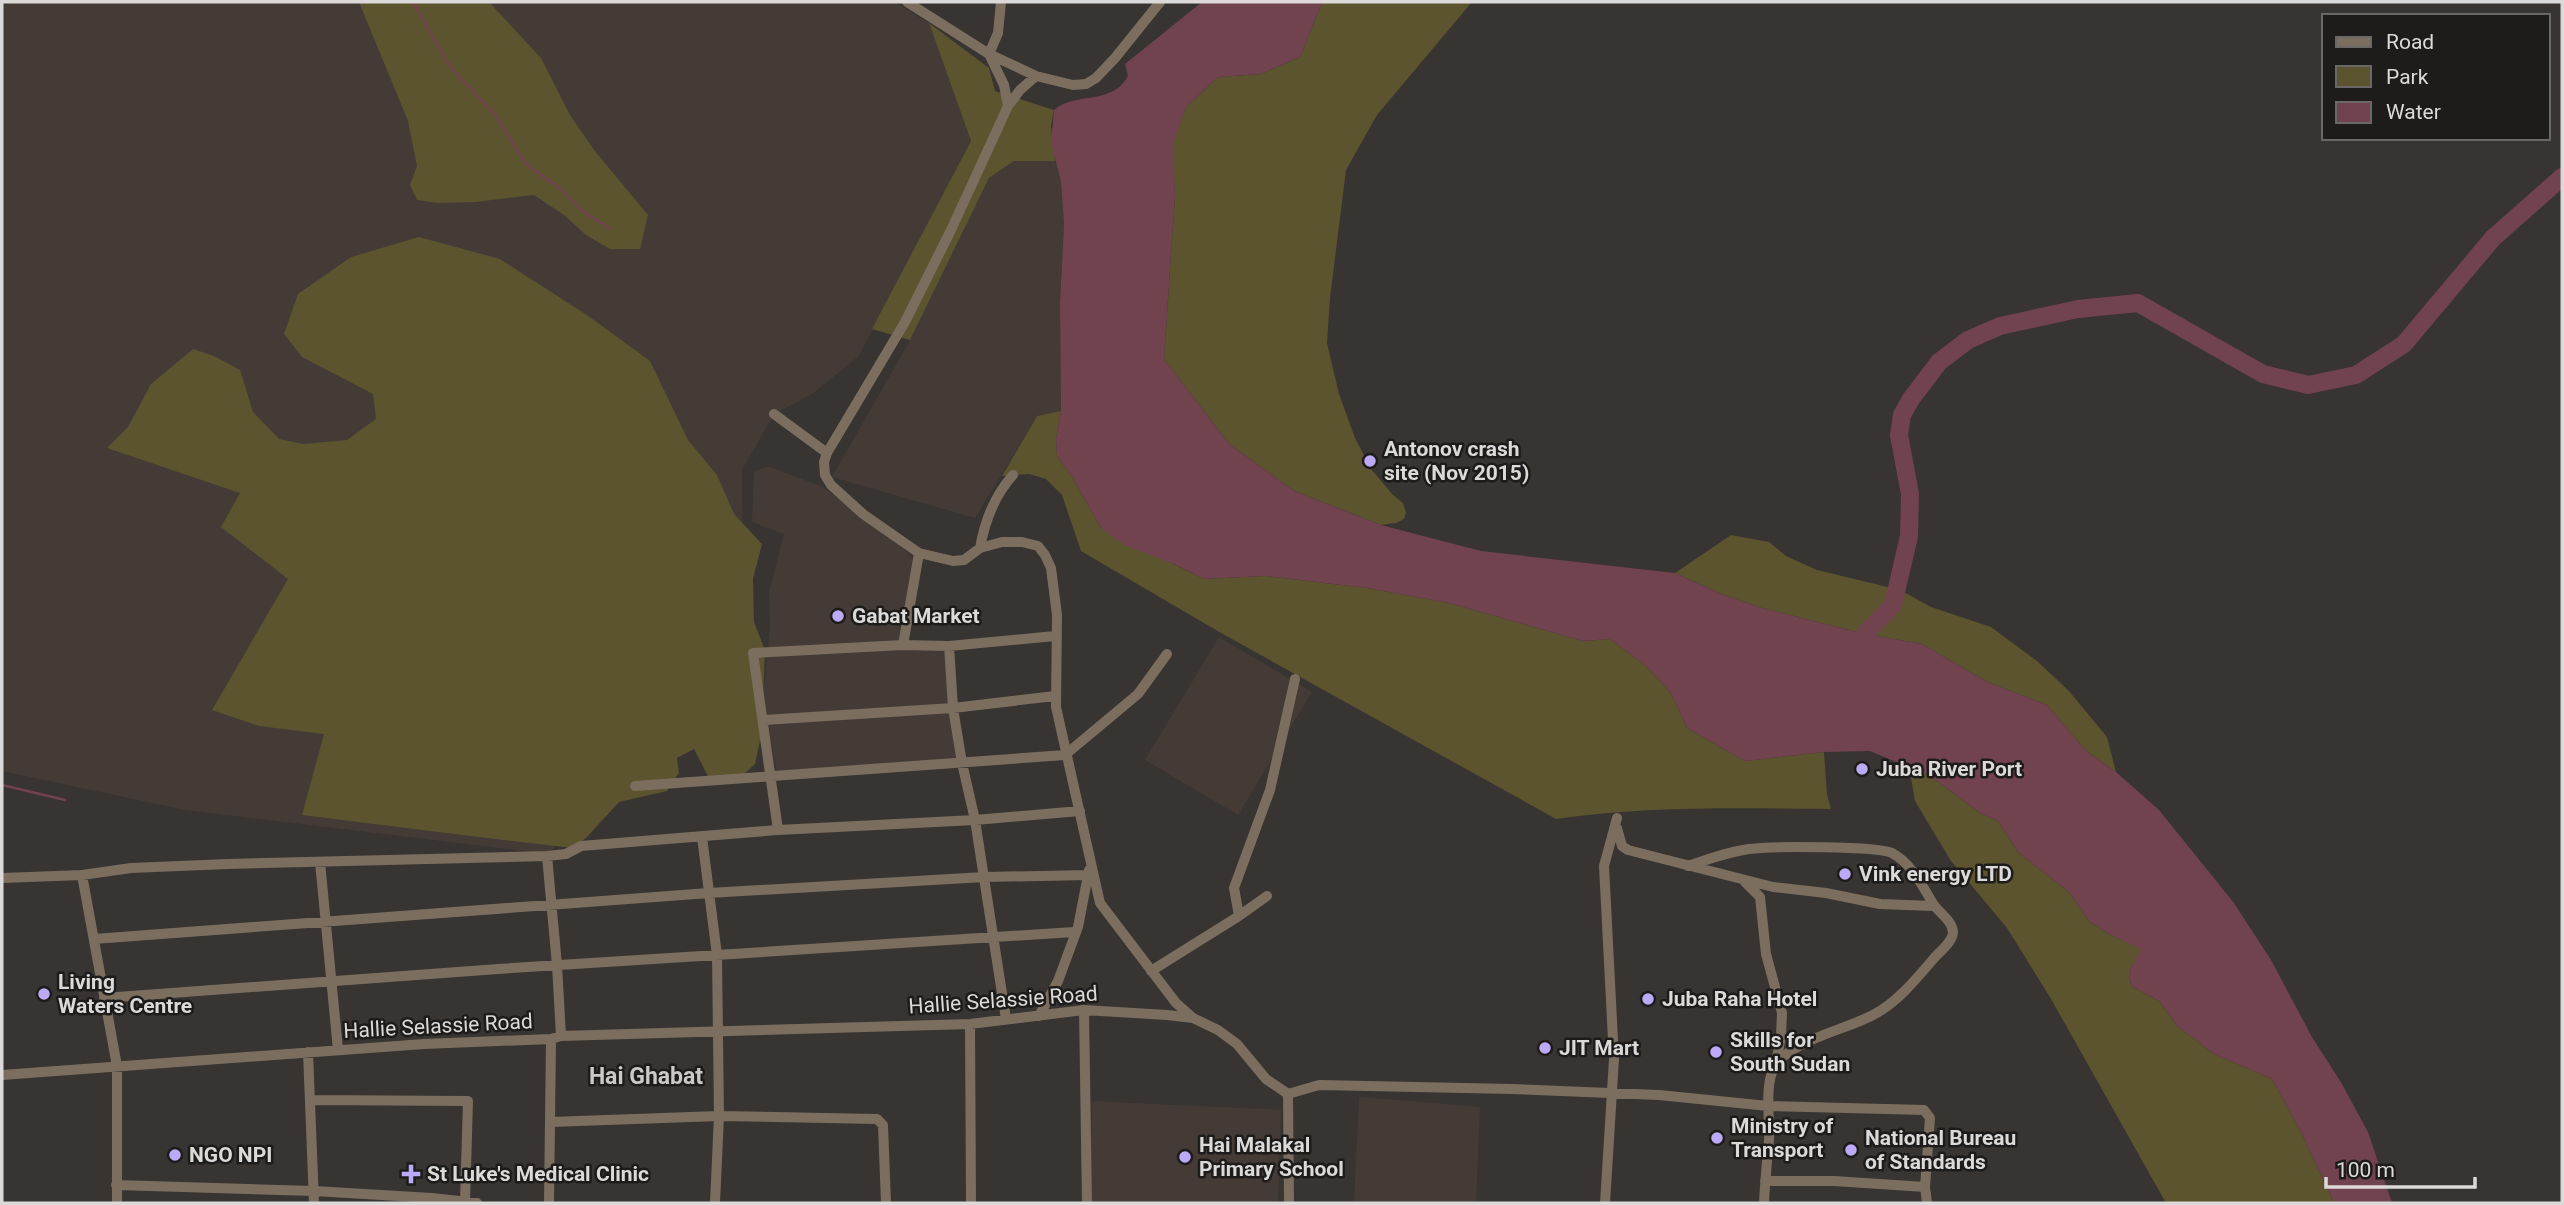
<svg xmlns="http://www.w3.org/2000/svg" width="2564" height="1205" font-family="Roboto,sans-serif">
<rect width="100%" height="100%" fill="#373432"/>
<path fill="#443b36" d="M2,2H895L929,23L971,141L859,356L812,394L774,414L742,470L743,560L550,854L185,810L2,771Z
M1014,161H1055L1061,182L1064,224L1060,302L1061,411L1037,416L975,518L832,477L910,340L989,178Z
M768,466L823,487L900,545L913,558L900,646L943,645L957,760L777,772L763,701L770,626L769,592L784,534L752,522L754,472Z
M1219,637L1312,692L1238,815L1145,760Z
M1359,1097L1480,1107L1476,1203H1354Z
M1092,1101L1281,1110L1278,1203H1090Z"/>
<path fill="#5c532f" d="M359,2H489L541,58L570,115L594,150L648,215L640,249H610L586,235L564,215L534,195L475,202L437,203L417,200L410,185L417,166L408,121Z
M1322,2H1472L1377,115L1346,170L1330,298L1327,343L1339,394L1355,438L1371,469L1393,495L1403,503L1406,513L1404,519L1396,523L1381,525L1294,491L1229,444L1164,359L1175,195L1172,144L1186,107L1218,77L1261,74L1300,57Z
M929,23L989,68L995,91L1054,110L1051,126L1055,161H1014L989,178L910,340L872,329L971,141Z
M419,237L500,259L587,315L650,361L688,440L717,475L734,514L762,544L753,579L754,622L765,650L762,732L755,764L737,781L711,782L694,749L677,758L679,773L667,791L619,802L587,837L573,848C482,838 392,826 302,815L324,734L259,726L212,710L288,579L221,527L240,493L107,448L128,427L151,384L193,349L214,356L240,370L253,412L279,439L303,444L347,440L376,419L373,394L302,357L284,334L298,294L351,257Z
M1061,411L1056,439L1057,456L1071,475L1101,528L1204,579L1265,576L1367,588L1449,603L1583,641L1610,639L1645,665L1671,693L1687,728L1745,761L1824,752L1827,794L1831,809C1738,808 1647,806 1556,819L1221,633L1081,551L1062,495L1046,479L1029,474L1002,476L1037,416Z
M1731,535L1769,542L1786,556L1817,570L1900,590L1931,607L1991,627L2037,661L2069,691L2107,737L2116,772L2086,751L2047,705L1987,682L1922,644L1865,634L1762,608L1721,594L1675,573Z
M1904,766L1932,777L1980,813L1998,821L2018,852L2069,892L2090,922L2109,934L2142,949L2129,972L2131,986L2159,1001L2177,1026L2214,1054L2272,1079L2302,1134L2334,1203H2166L2051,999L2007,928L1951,861L1915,801L1911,778Z"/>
<path fill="#70434f" d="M1202,2H1322L1300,57L1261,74L1218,77L1186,107L1173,144L1175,195L1164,359L1229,444L1294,491L1381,525L1481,551L1675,573L1721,594L1762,608L1865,634L1922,644L1987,682L2047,705L2086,751L2116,772L2159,810L2234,903L2271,960L2312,1037L2342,1084L2368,1132L2392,1203H2334L2302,1134L2272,1079L2214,1054L2177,1026L2159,1001L2131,986L2129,972L2141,949L2109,934L2090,922L2069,892L2018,852L1998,821L1980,813L1932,777L1870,751L1824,752L1745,761L1687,728L1671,693L1645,665L1610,639L1583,641L1449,603L1367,588L1265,576L1204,579L1174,564L1124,545L1101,528L1071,475L1057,456L1056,439L1061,411L1060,302L1064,224L1061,182L1051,143L1054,110C1076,91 1112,106 1128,76L1125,64Z"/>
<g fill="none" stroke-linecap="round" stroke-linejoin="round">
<path stroke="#70434f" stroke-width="2.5" d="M413,2L448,64L496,116L525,163L562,190L581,210L609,228
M2,785L65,800"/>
<path stroke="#70434f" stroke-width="18" d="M1865,634L1893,605L1909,536L1910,494L1899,435L1902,415L1911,399L1939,362L1968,340L2000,326L2078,309L2138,303L2263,374L2308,385L2356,375L2404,344L2493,238L2562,177"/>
<path stroke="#7b6e5e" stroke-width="10" d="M907,2L989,54L1004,85L1008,106
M1001,2L998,33L989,54L1036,76L1073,85L1086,84L1096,78L1115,58L1160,2
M1036,76L1020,90L1008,106L951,230L905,322L827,453L824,462L825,475L831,485L863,514L919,553L953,561L964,560L980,548L1002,542H1022L1038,546L1045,555L1051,568L1057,615L1056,707L1100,903L1176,1003L1193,1018
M774,414L827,453
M980,548C985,520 994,496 1013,475
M903,645L919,553
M949,646L953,708L962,763L975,820L1006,1019
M764,720L953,708L1055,696
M635,786L1065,755L1138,694L1167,654
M1617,828L1622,846L1628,850L1773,887L1826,893L1880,904L1933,906
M778,830L753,653L903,645L949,646L1055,636
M702,837L717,955L719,1116L715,1203
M547,856L557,965L561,1036
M320,862L338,1050
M1688,866C1708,859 1728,852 1749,849C1769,846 1878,846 1892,853C1911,863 1922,885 1932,902C1937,912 1952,919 1953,932C1953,941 1941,951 1935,957C1918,977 1897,1003 1873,1015C1847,1029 1790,1041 1775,1066C1764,1083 1770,1120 1769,1140C1767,1161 1765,1182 1764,1203
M82,875L117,1066V1203
M2,878L82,875L131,868L228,864L547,856L566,854L581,846L778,830L975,820L1080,811
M1745,882L1760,897L1766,954L1782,1013L1781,1036L1776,1063
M1267,896L1239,916L1234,888L1270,790L1295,679
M94,939L709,893L984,877L1089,875
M1151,971L1239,916
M104,998L498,969L1074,932
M1084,1010L1087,1203
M1039,1016L1058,981L1078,927L1089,870
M970,1024L971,1203
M308,1052L314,1203
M2,1075L424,1044L551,1039L561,1036L970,1024L1084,1010L1167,1015L1193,1018L1218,1030L1237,1044L1266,1079L1288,1094L1319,1085L1512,1089L1659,1095L1768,1106L1924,1110L1930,1118L1925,1187L1927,1203
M1288,1094L1289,1203
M311,1100L468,1101L465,1202
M550,1122L719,1116L877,1119L883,1125L886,1203
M1765,1181H1834L1925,1187
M116,1185L314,1191L432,1198L477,1203
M549,1203L551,1039
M1605,1203L1614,1059L1604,866L1617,818"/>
</g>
<g fill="#bcaaf6" stroke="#1d1c1b" stroke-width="2.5">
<circle cx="1370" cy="461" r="7"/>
<circle cx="838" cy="616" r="7"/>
<circle cx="1862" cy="769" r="7"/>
<circle cx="1845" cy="874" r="7"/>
<circle cx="44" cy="994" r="7"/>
<circle cx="1648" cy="999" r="7"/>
<circle cx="1545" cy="1048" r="7"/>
<circle cx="1716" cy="1052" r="7"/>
<circle cx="1717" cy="1138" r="7"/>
<circle cx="1851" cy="1150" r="7"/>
<circle cx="175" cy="1155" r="7"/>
<circle cx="1185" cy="1157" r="7"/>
<path d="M407.5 1163.5h7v7h7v7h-7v7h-7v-7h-7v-7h7z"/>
</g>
<g text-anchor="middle" stroke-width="5" stroke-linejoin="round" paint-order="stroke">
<g font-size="21" font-weight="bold" fill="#dcdad9" stroke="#1d1c1b" text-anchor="start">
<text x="1384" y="456">Antonov crash<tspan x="1384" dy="24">site (Nov 2015)</tspan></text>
<text x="852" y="623">Gabat Market</text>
<text x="1876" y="776">Juba River Port</text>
<text x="1859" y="881">Vink energy LTD</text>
<text x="58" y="989">Living<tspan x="58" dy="24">Waters Centre</tspan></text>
<text x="1662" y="1006">Juba Raha Hotel</text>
<text x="1730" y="1047">Skills for<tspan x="1730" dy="24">South Sudan</tspan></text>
<text x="1559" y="1055">JIT Mart</text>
<text x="1731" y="1133">Ministry of<tspan x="1731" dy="24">Transport</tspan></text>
<text x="1865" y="1145">National Bureau<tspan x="1865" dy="24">of Standards</tspan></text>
<text x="1199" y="1152">Hai Malakal<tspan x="1199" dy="24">Primary School</tspan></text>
<text x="189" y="1162">NGO NPI</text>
<text x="427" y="1181">St Luke's Medical Clinic</text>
</g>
<g font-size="21" fill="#dcdad9" stroke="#1d1c1b">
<text transform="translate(1003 1000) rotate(-4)" y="7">Hallie Selassie Road</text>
<text transform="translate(438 1026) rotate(-3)" y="7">Hallie Selassie Road</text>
</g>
<g font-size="23" font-weight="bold" fill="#ccc8c6" stroke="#1d1c1b">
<text x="646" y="1084">Hai Ghabat</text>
</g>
</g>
<rect width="2564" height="1205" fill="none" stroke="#dcdad9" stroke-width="7"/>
<rect x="2322" y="14" width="228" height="126" fill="#1d1c1b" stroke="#696867" stroke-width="2"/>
<rect x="2336" y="37" width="35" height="10" fill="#7b6e5e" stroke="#696867" stroke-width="2"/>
<text x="2386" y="49" font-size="21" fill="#dcdad9">Road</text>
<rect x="2336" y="66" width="35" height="21" fill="#5c532f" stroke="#696867" stroke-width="2"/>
<text x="2386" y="84" font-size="21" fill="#dcdad9">Park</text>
<rect x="2336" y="102" width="35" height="21" fill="#70434f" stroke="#696867" stroke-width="2"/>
<text x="2386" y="119" font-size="21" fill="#dcdad9">Water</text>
<path d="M2326 1177v10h149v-10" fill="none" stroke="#dcdad9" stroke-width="3.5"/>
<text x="2336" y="1177" font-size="21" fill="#dcdad9" stroke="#1d1c1b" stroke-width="5" paint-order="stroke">100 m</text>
</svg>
